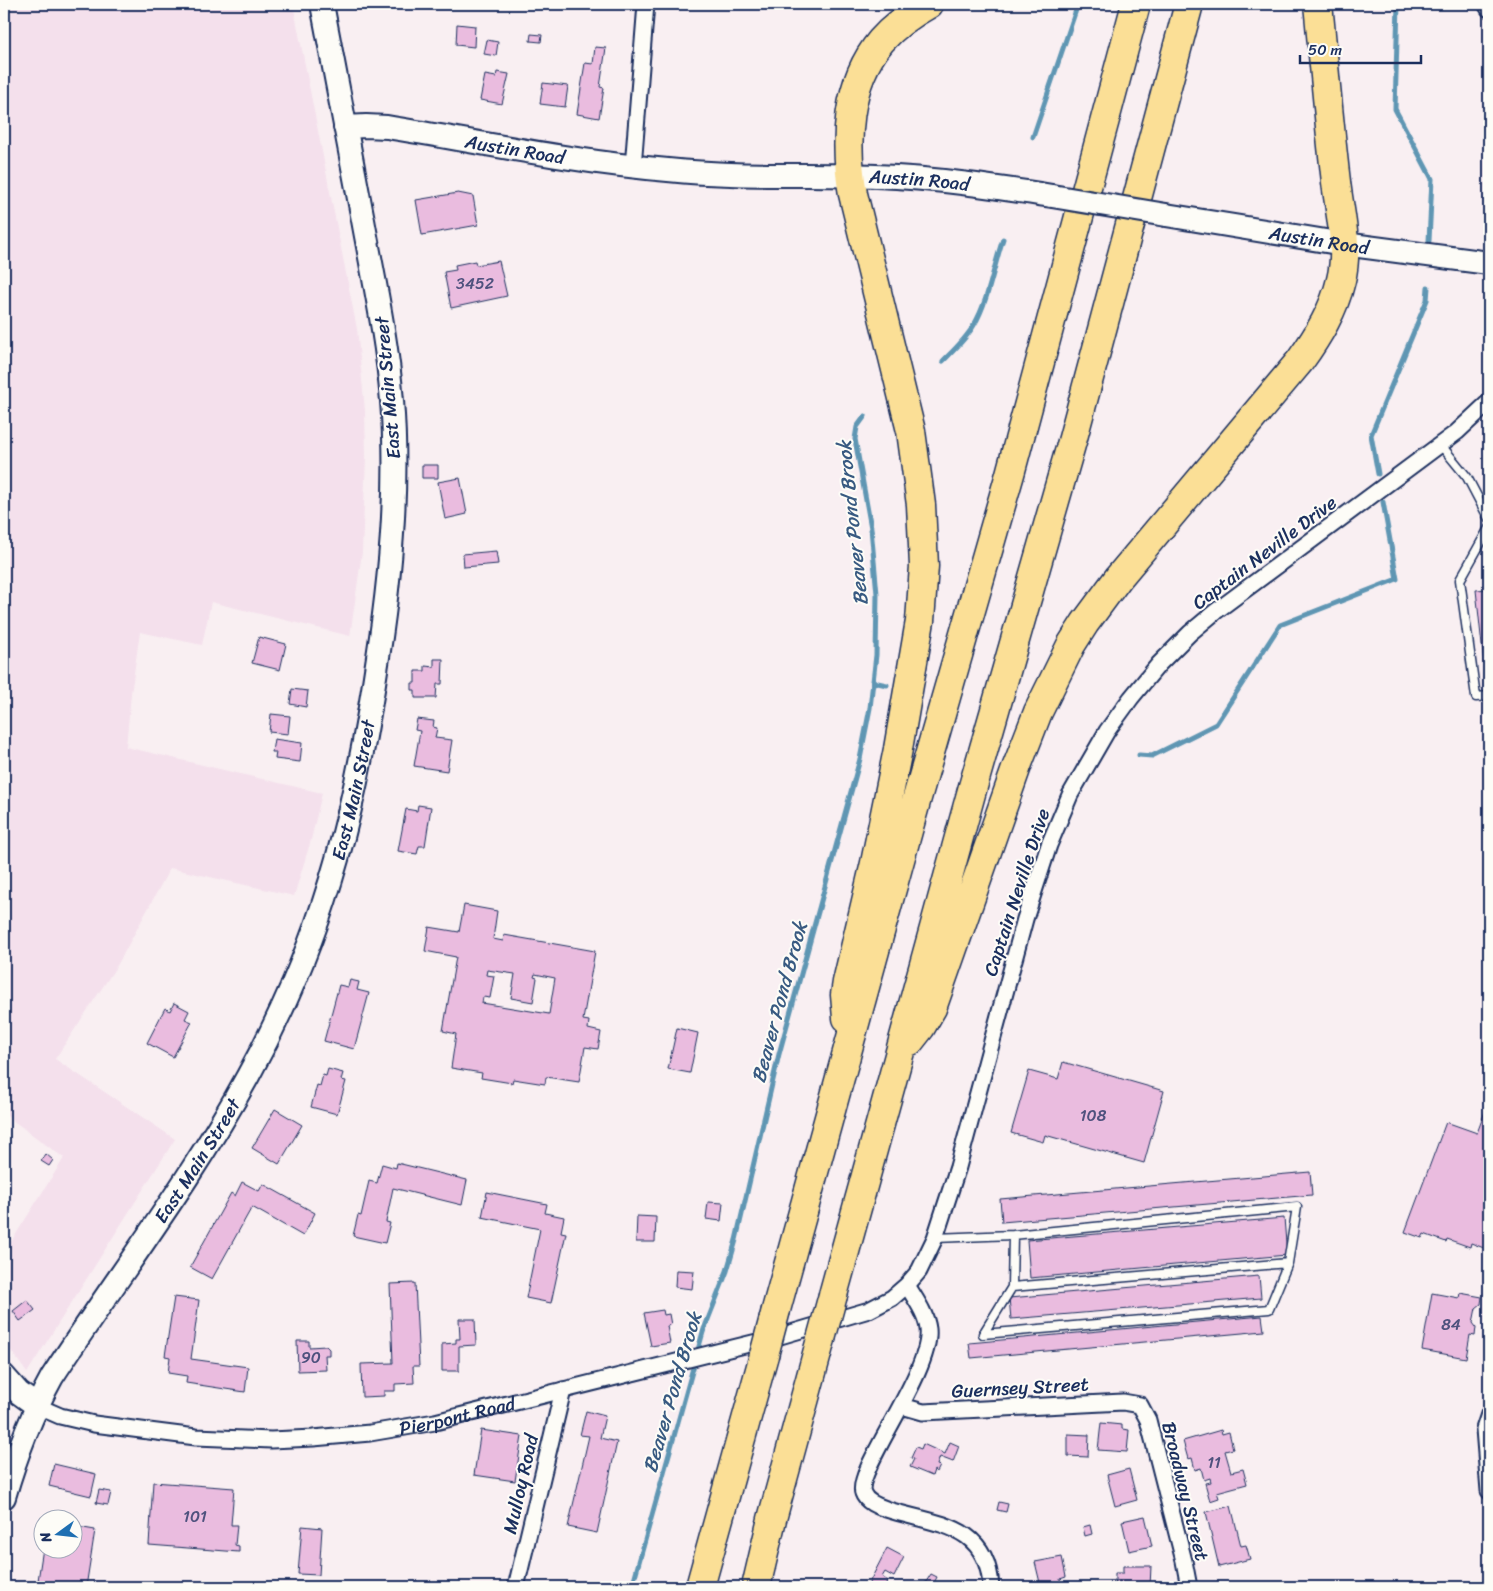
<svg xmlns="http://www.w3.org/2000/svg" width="1493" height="1591" font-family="Sriracha,sans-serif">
<rect width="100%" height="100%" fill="#f9eff2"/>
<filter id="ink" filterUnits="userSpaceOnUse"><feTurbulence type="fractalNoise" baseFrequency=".02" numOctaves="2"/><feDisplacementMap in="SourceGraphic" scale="10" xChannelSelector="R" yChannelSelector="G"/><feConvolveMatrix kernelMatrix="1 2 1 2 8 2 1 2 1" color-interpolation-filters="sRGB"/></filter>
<g filter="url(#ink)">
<path fill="#f4e0ec" d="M4,4H293L357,329L365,410L366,457L362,552L350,636L211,602L202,645L140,632L131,694L126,747L322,793L311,840L294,896L170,868L118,964L55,1059L175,1139L27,1373L4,1341V1253L64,1158L4,1114Z"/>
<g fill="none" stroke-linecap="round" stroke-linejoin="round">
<path stroke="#5f96b3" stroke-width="5" d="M1398,4L1395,109L1432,179L1429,241
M1033,137L1078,4
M943,361C954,350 966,339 974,325C988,302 994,265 1003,239
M1378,474L1371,435L1427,300L1428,287
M873,682L887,685
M1139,755L1152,756L1216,724L1280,625L1397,579L1383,502
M632,1587L703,1332L727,1271L736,1240L779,1054L860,759L870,708L876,655L877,594L871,528L855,439L857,427L865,416"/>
</g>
<path fill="#eabcdf" stroke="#1b2f5e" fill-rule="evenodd" d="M457,24L475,26L474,47L456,45Z
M531,34L542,35L541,42L530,41Z
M487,40L498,42L496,56L484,54Z
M595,47L606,48L600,87L604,88L599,118L577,114L585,63L593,64Z
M497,72L509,74L502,104L480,100L485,75L496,77Z
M543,83L568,86L565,107L540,104Z
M458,193L473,196L478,225L422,235L416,200Z
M475,261L476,265L499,261L507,296L451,308L444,272L456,270L455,265Z
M422,465H438V478H422Z
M460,478L467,514L445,519L438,482Z
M496,551L498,564L464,567L463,554Z
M1489,589V672L1485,673L1476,590Z
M259,637L286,644L280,670L252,663Z
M434,659H443L442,684H437L436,698H415V690H412V683H415V671H425V666L434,667Z
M292,689L308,691L306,707L290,704Z
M271,714L290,716L288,734L269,732Z
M417,719L434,721L433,727L437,728L435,738L452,740L447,771L414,766L420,731L415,730Z
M274,739L302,743L300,762L275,759L276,752H272Z
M418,805L431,807L425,846H419L417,854L398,851L406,809L417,811Z
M464,905L497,911L493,939L503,941L504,935L595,951L583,1020L589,1021L588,1029L601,1032L598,1049L585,1047L579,1082L546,1077L545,1084L513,1079L512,1083L481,1078L482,1073L451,1068L456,1034L443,1031L456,957L425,951L429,927L459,932ZM487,970L515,974L511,998L533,1002L537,978L534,977L535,974L555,978L549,1014L482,1003L483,997L490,998L494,976L486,975Z
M350,980L359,982L357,990L369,993L354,1049L324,1041L339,985L348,987Z
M174,1003L189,1011L185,1019L192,1022L173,1057L147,1043L165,1008L170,1011Z
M677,1028L698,1033L690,1073L668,1069Z
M1063,1062L1164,1091L1144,1163L1045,1135L1043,1142L1011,1133L1029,1071L1058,1079Z
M328,1069L343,1073L341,1080L346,1081L337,1114L311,1107L317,1085L320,1086L323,1075L326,1076Z
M1489,1101V1250L1471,1243L1470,1247L1447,1239L1446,1242L1424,1234L1422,1238L1405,1232L1446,1122L1477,1133Z
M275,1109L302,1125L279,1164L252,1148Z
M46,1154L53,1160L49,1166L41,1161Z
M397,1163L467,1180L462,1205L393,1188L386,1222L390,1223L385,1243L353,1236L358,1215L361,1216L369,1181L377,1183L382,1164L396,1168Z
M1310,1172L1312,1195L1002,1222L1000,1199Z
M242,1182L259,1191L263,1184L315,1213L303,1236L252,1207L212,1279L190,1267L231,1193L235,1196Z
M487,1192L547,1204L545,1213L564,1217L561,1232L566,1233L551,1303L526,1298L540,1229L482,1217Z
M708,1202L723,1203L721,1221L706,1219Z
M637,1216L656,1217L655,1242H636Z
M1284,1218L1287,1255L1030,1278L1027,1240Z
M676,1270L694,1271L692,1289L675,1287Z
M1259,1276L1261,1298L1011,1319L1009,1298Z
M415,1283L419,1366H413L414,1383L395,1384V1391H384V1396L362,1397L361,1364L393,1363L390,1284Z
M1432,1293L1459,1298L1460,1293L1482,1297L1481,1304L1476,1308L1473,1323L1476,1327L1475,1336L1470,1335L1466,1358L1422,1350Z
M174,1297L199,1300L191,1359L248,1367L245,1392L186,1383L187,1376L168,1373L170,1357L165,1356Z
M27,1300L35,1310L20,1321L13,1311Z
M663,1310L664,1315L669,1314L671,1325L667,1326L670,1343L651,1346L644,1313Z
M1262,1316L1264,1331L971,1358L969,1343Z
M459,1319H475L476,1345L459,1346V1371H442V1344L456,1343V1339H460Z
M297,1341H309V1347L326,1346L329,1349V1355H325L326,1370L298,1371Z
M586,1411L605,1416L600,1438L617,1442L597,1533L568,1527L589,1436L580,1435Z
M1101,1423L1122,1425V1429L1129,1430L1127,1452L1098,1450Z
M481,1430L522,1436L515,1481L474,1475Z
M1221,1430L1222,1434L1229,1432L1233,1449L1225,1451L1231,1472L1243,1469L1247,1484L1217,1492L1219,1498L1210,1501L1205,1483L1211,1482L1210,1478L1204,1480L1201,1468L1195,1470L1192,1458L1188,1459L1183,1441Z
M1068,1434L1089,1435L1088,1457L1068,1456Z
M950,1442L959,1446L953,1462L940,1457L937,1465L940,1466L937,1472L934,1470L932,1476L910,1467L914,1459L911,1458L916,1447L921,1449L923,1444L945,1454Z
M54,1464L96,1474L91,1496L49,1486Z
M1129,1469L1137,1500L1115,1506L1107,1475Z
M153,1482L234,1488L231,1525H237L235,1545L239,1546V1552L149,1545Z
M99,1490L111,1492L108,1505L96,1503Z
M999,1502L1008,1504L1006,1512L997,1510Z
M1231,1506L1241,1546L1246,1545L1250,1559L1219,1567L1206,1512Z
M1145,1516L1152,1546L1129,1551L1122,1521Z
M1090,1525L1092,1534L1085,1536L1083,1527Z
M72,1526L95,1530L86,1587H37L43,1548H72Z
M302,1526L322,1528L319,1575L298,1574Z
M887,1548L904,1557L894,1577L885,1572L882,1577L888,1581L884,1587H867Z
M1062,1557L1066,1577L1060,1579L1061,1587H1041L1035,1562Z
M1123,1566H1151L1150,1587H1122V1584H1115V1573H1123Z
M931,1574L937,1577L932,1587H928L924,1585Z
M301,1583L347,1586V1587H301Z"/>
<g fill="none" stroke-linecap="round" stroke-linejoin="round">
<g stroke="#1b2f5e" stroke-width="11">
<path id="lane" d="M1440,444L1467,477L1489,519
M1489,528L1460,580L1476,697L1489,696
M935,1238L1013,1235L1297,1207L1288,1263L1012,1287L1013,1235
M1012,1287L983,1334L1269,1309L1288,1263"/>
</g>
<g stroke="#1b2f5e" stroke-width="19">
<g id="street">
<path d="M1486,4L1489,9"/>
<path d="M633,167L646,4"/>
<path d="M907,1285C915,1299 926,1313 928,1329C933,1371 854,1471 863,1493C866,1502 877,1506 886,1509C935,1525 987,1522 991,1587"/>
<path id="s1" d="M37,1406L60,1416L94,1424L196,1437L271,1440L313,1438L370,1433L435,1422L777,1337L869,1310L892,1298L907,1285L919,1271L935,1238L958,1167L1025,919L1049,845L1070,795L1107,731L1131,698L1159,664L1190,633L1215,612L1457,432L1489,402"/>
<path d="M902,1406L923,1412L1123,1402L1140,1405L1148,1420L1184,1561L1189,1587"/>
<path d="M1489,1414L1484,1429L1489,1491"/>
<path d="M516,1587L563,1390"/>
</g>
</g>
<g stroke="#1b2f5e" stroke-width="26">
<g id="secondary">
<path id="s2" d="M345,127L366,126L387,127C480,142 574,162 668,170C737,177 806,174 876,176C935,178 994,187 1052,196"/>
<path id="s3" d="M1166,215L1344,244L1489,263"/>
<path d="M4,1376L19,1393L37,1406"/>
<path id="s4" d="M4,1497C16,1456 31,1415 52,1377C117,1277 191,1181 248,1076C286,1007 316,934 337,859C356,793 368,725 378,657C391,573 399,487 392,401C387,340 374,280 363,220C349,148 335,76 322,4"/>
</g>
</g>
<g stroke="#1b2f5e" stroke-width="31">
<path id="highway" d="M847,1018L845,995L847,982L875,863L898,749L920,621L924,566L921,505L911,431L853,194C844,143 846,83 881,41C894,26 911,14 929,4
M910,1041L921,1027L932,1008L1017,766L1038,712L1071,645L1085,623L1119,577L1300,361C1318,336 1334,310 1341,280C1349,247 1340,215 1336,182C1329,123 1324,63 1318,4
M833,1295L972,790L1073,438L1189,4
M776,1310L917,798L1010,474L1136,4
M700,1587L764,1355
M756,1587L772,1519L821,1339"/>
</g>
<use href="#lane" stroke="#fdfcf7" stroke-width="8"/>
<use href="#street" stroke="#fdfcf7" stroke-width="15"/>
<use href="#secondary" stroke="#fdfcf7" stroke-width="22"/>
<use href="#highway" stroke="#fbdf96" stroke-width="28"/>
<g stroke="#1b2f5e" stroke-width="26" stroke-linecap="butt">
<path id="secondary-bridge" d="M1052,196L1166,215"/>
</g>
<g stroke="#1b2f5e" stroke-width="31" stroke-linecap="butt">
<path id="highway-bridge" d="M821,1339L833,1295
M764,1355L776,1310"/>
</g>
<use href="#secondary-bridge" stroke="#fdfcf7" stroke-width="22"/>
<use href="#highway-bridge" stroke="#fbdf96" stroke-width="28"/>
</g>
</g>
<g text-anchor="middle" stroke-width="4" stroke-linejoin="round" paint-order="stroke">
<g font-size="16" fill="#4f527e">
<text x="475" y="289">3452</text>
<text x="1093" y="1121">108</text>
<text x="1451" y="1330">84</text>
<text x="311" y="1363">90</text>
<text x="1214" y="1468">11</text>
<text x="195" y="1522">101</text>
</g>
<g font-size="19" fill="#1b2f5e" stroke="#fdfcf7">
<text dy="7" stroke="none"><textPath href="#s2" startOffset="172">Austin Road</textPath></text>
<text dy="7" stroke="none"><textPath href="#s2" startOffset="578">Austin Road</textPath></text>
<text dy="7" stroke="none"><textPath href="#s3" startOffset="155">Austin Road</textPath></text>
<text transform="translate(387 388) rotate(-95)" y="7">East Main Street</text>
<text transform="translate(1264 552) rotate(-37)" y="7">Captain Neville Drive</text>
<text dy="7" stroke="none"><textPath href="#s4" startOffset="795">East Main Street</textPath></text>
<text transform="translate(1016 892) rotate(-72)" y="7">Captain Neville Drive</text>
<text dy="7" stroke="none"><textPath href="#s4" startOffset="390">East Main Street</textPath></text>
<text transform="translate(1020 1387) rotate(-3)" y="7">Guernsey Street</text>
<text dy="7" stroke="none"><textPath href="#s1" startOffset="426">Pierpont Road</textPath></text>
<text transform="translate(520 1484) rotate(-77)" y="7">Mulloy Road</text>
<text transform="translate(1186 1491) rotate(76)" y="7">Broadway Street</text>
</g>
<g font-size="20" font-style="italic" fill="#385a81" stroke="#fdfcf7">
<text transform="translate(852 523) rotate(-96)" y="7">Beaver Pond Brook</text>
<text transform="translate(779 1002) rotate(-75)" y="7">Beaver Pond Brook</text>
<text transform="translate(672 1392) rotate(-74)" y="7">Beaver Pond Brook</text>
</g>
</g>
<rect width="1493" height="1591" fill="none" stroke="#fdfcf7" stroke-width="20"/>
<rect x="10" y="10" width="1473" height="1571" fill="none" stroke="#1b2f5e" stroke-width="2" filter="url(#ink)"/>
<g transform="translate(58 1534) rotate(255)"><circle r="24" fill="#fdfcf7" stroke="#a3aaba"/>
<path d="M0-4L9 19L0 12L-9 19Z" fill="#1f6fb2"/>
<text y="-8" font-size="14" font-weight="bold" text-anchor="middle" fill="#1b2f5e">N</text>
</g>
<path d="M1300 55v8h121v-8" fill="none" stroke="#1b2f5e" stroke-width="2.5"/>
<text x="1308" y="55" font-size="15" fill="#1b2f5e" stroke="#fdfcf7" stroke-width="4" paint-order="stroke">50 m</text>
</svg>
